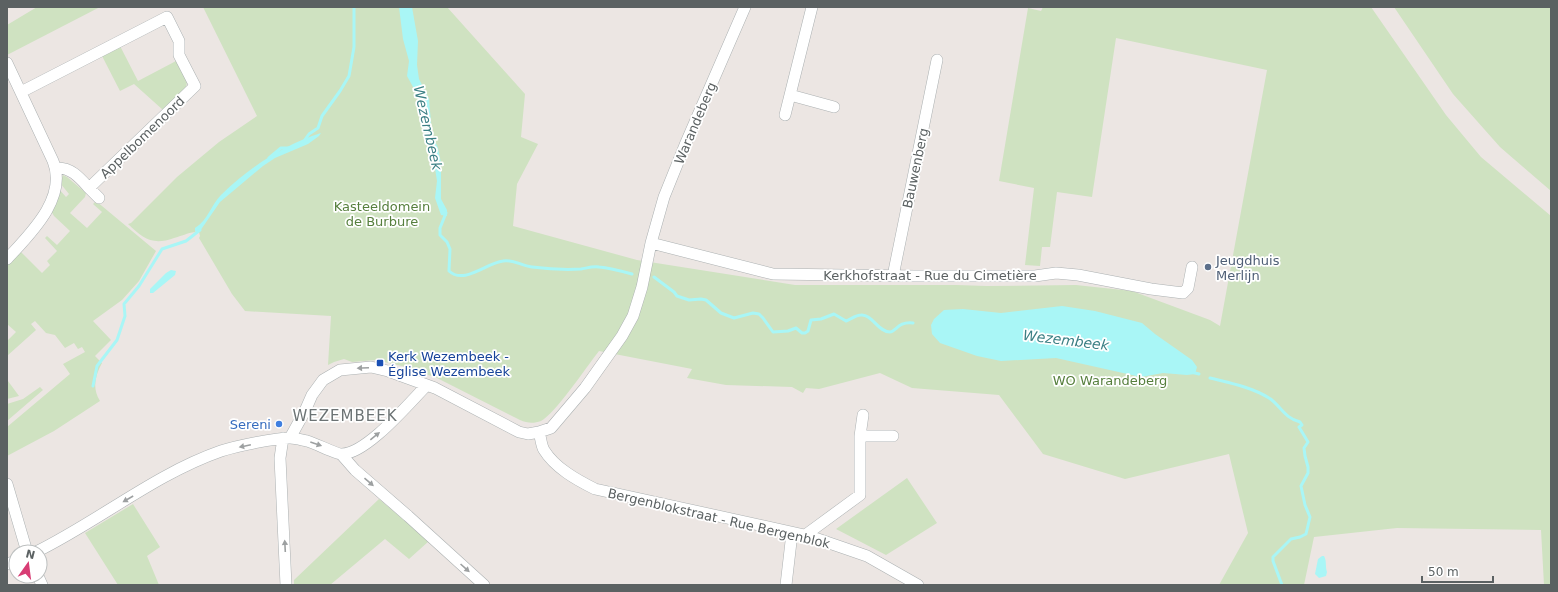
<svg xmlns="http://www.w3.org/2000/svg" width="1558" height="592" font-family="'DejaVu Sans',sans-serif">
<rect width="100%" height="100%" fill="#ece6e3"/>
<path fill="#cfe2c1" d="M37,7H100L7,55V25Z
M203,7H447L525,94L521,137L538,144L517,184L513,226L637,260L795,285H956L987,286L1076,285L1132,291L1210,320L1220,326L1267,70L1116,38L1092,197L1057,192L1050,247H1042L1040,266L1025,265L1034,188L999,181L1028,8L1041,11L1043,7H1371L1446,115L1481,157L1551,216V585H1544L1541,530L1397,528L1314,537L1304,585H1219L1248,533L1229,454L1125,479L1043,454L999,395L912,388L880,373L819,389L806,388L803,393L792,387L726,385L687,378L692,369L599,351C587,366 555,414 541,421C533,424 527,423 520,420L437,378L406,367L376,360L352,362L344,359L334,362L328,365L331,316L245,311L232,294L199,238L200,236L199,232L203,224L195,232C187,233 182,236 174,238C152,246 143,238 128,224L131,223L177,177L219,142L257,116Z
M1394,7H1551V191L1500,147L1453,94Z
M119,44L138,81L176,61L187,82L186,87L163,110L134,84L120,91L101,54Z
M63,175L67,177L86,193L85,197L70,213L87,228L102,212L93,204L96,201L156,251L139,281L122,300L93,321L111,340L95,356L102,363C95,376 92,388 100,401L54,431L7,456V427L70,374L63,364L85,352L82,347L78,349L74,343L65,348L55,335L46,333L35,321L31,324L36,330L7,356V341L16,332L7,324V264L20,251L42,273L50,265L47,261L57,251L45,238L47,236L57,245L70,231L54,216L51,211L58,188L66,197L69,194L60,183Z
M7,381H8L19,396L7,399Z
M40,387L43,390L7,421V404L23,399Z
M907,478L937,523L886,555L836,529Z
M379,499L429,541L409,559L385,539L330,585H294V580Z
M133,504L160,547L147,556L159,585H118L85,533Z"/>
<path fill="#a9f6f6" d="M399,7H412L418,41L417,65L419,79L429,99L432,135L438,148L441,163V199L447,210V216L441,215L435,198L437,181L432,149L426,137L422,112L418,96L407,76L409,61L403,39Z
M321,133L319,136L308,144L275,158L263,166L220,202L200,231L197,232L195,231V228C208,220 211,205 221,195C250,167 283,145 321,133Z
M171,270L176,271L175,275L153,293H150V289L166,273Z
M1062,306L1095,311L1142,323L1155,334L1192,360L1197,367L1195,374L1187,375L1163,373L1141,377L1056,358L1001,361L977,356L940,343L932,334L931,325L934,319L944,310L963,309L1001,313Z
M1322,556H1324C1327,561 1325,566 1327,572L1326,576L1319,578L1315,574L1318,559Z"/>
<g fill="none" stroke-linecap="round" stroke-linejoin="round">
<path stroke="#a9f6f6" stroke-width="3" d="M304,141L309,134L318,128L322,116L340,91L349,76L354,47V7
M269,158L281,148H290
M446,213L440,228V235L447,242L450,249L449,271C464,285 486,263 503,261C514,259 521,266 532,267C548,269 565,270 581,269C587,268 593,266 599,267C610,268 621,271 632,274
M654,277L674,292L677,296L689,300L701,299L706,300L721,313L734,318L753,313L759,314L763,318L773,332L788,331L796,328L802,333H805L808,331L811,320L821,319L834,314L846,321C851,319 856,315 861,315C872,314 878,332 890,332C896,332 898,321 913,323
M1191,372L1199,374
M1210,378C1230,383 1251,387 1269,398C1281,406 1284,418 1300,422L1302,425L1299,427L1308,442L1304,448L1305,456L1308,467V473L1301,486L1305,505L1310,517L1306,534L1300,537L1291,539L1273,557V561L1282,585
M93,386L97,366L117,340L125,316L124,304L139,286L162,249L186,241L200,230"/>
<g stroke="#acb1b2" stroke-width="12">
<path id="minor" d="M7,63L53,161C68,198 30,234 7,259
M21,92L167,17L179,41V55L195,86L89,188C80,178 71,167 56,168
M790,95L834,107
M785,115L812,7
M89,188L99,198
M651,243L773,274L915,276H1035L1056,273L1078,275L1151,289L1183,293L1188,288L1192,267
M893,276L937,60
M539,432C541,438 541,445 544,450C555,468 577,480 595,489L809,536L867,556L918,585
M860,436H893
M283,438L280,458L286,585
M290,438L305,411L312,395L323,380L340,370L371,367L388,371L435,388L519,432L528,434L539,432L551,428L585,388L622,336L633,316L642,287L651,243L664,197L685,145L745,7
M341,454L355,470L408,516L484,585
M7,484L27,552
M804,536L860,495V436L863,415
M36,552C99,521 155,474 221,451C236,446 275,438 290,438C295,438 302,440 307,441C315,443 336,454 341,454C366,455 410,402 427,385
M7,564L16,561
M38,576L42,585
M786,585L792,533"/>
</g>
<use href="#minor" stroke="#fff" stroke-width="11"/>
</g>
<defs><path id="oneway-solid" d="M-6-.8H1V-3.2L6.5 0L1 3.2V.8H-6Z"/></defs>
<g fill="#9da0a1">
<use href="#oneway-solid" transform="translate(363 368) rotate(177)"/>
<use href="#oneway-solid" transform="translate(375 436) rotate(-39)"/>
<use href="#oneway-solid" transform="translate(316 444) rotate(19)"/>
<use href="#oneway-solid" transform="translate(245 446) rotate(168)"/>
<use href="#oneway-solid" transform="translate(369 482) rotate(41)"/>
<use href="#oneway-solid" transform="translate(128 499) rotate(150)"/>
<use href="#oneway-solid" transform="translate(285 546) rotate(-93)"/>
<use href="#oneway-solid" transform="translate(465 568) rotate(42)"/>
</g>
<circle fill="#5c6f8a" stroke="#fff" stroke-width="1.5" cx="1208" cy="267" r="4"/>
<rect fill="#1a4fb4" stroke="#fff" stroke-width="1.5" x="376" y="359" width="8" height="8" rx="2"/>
<circle fill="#3f7fe0" stroke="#fff" stroke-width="1.5" cx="279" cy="424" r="4"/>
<g text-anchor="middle" stroke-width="3.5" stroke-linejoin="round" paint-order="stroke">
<g font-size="13" fill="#5b6162" stroke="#fff">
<text transform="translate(695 123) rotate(-67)" y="5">Warandeberg</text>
<text transform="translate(142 137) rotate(-44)" y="5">Appelbomenoord</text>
<text transform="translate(915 168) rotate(-78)" y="5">Bauwenberg</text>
<text x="930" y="280">Kerkhofstraat - Rue du Cimetière</text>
<text transform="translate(719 518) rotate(13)" y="5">Bergenblokstraat - Rue Bergenblok</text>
</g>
<g font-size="13" fill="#567f3d" stroke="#fff">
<text x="382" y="211">Kasteeldomein<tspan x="382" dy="15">de Burbure</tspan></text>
<text x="1110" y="385">WO Warandeberg</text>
</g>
<g font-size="13" fill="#4e5e75" stroke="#fff" text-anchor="start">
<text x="1216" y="265">Jeugdhuis<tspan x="1216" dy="15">Merlijn</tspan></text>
</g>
<g font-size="13" fill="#164399" stroke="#fff" text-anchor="start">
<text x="388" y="361">Kerk Wezembeek -<tspan x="388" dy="15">Église Wezembeek</tspan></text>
</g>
<g font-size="13" fill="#366cbe" stroke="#fff" text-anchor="end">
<text x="271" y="429">Sereni</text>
</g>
<g font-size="14" font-style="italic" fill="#3c8085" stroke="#fff">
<text transform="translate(428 128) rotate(77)" y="5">Wezembeek</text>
<text transform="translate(1066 340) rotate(7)" y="5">Wezembeek</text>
</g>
<g font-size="15" letter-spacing="1" fill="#6c7374" stroke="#fff">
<text x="345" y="421">WEZEMBEEK</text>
</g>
</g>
<rect width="1558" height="592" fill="none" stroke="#5b6162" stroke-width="16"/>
<g transform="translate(28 564) rotate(14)"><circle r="19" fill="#ffffff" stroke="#bdc0c0"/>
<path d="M0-3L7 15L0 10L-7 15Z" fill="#d83d74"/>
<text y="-6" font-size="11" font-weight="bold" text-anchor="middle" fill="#5b6162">N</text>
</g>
<path d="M1422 576v6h71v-6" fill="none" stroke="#5b6162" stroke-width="2"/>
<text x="1428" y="576" font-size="12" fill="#5b6162" stroke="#ffffff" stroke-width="3" paint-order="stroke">50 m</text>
</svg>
